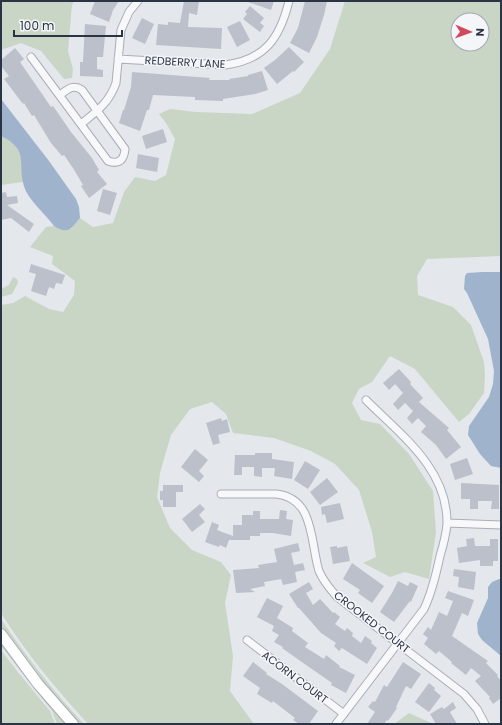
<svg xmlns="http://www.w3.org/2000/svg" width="502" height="725" font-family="Poppins,sans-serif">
<rect width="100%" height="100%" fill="#e4e7ec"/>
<path fill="#c9d6c5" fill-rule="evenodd" d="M1,1H74L72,5L68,51L73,69L72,78L64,79L41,51L21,43L1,50Z
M345,1H501V256L427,259L417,276L418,295L453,307L471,325L484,362L485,375L484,393L469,414L459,422L415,369L390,356L372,382L359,389L352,403L361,420L380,424L409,454L433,491L436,532L429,579L405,572L390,577L363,563L376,557L372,532L359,490L335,464L311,451L274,438L233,433L226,414L212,402L190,409L171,435L160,473L157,497L170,528L192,550L221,562L231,575L225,603L233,656L230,691L254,724H88C56,689 26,653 1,613V305L13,303L25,296L49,309L63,312L74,295L75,281L52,264L53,256L30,247L46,227L54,226L60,229H71L80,218L93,227L113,223L124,192L135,177L155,181L166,175L175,139L166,123L159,114L170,109L196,112L252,114L300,93L330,49ZM458,20H482V44H458Z
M1,136C24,148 21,159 23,182L1,185Z
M13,277L17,279L18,283L12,294L1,297V289L9,285Z
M1,619C26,656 53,691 84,724H79L31,668L1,626Z
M1,640L68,724H57L52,711L1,646Z
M1,650L17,671L50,711L55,724H1Z
M409,713L433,724H394Z"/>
<path fill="#9fb4cc" d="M1,99L49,161L76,199L79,207L80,218C71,229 68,235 54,226C47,216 29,200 25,189C16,165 31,151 1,136Z
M482,272H501V468L491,466L480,454L468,435L469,426L489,397L493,384L494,371L488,339L467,293L464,289L465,276L467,273Z
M499,579H501V656L482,640L478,634L477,623L488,598V587L492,582Z"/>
<path fill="#bbc0ca" d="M95,1H119L113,10L109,22L90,14Z
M184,1H199L197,15L189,13L188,27L222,28L221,49L156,45L158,24L168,25V22L180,23Z
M249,1H274L271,10L248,2Z
M305,1H327L324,15L317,37L309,53L290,43L298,28Z
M250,6L264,18L260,23L264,26L260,32L243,19L247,14L245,12Z
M142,18L154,24L145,44L132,38Z
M240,21L250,40L237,47L227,27Z
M85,24L106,26L103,57H97V69L103,70V77L80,76V62H83Z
M289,47L304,62L294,72L293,71L277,84L264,68L275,60Z
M15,48L24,59L20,62L51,107L53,106L71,132L92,158L99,170L97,172L107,184L89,198L81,186L83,185L73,168L64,155L62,156L51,143L34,115L32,116L24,103L23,104L4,79L9,76L1,66V60Z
M262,71L268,90L255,94L223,99V101L195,100V97L153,95L149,110H147L140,131L119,123L123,110H124L131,87L132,72L210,78L209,80H230L229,79L248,76V75Z
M163,129L167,142L146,149L142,136Z
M138,154L159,158L157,172L136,168Z
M103,189L117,193L110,215L97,211Z
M6,192L7,197L17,196L18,203L7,205L34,224L29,232L11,218L1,220V193Z
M31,264L65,275L62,284L56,283L54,289L49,287L46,296L31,291L36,274L29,272Z
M399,369L411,382L410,384L423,398L419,402L449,428L447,430L461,447L446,459L436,445L421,432L426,426L418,418L412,424L407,418L413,411L405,403L398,410L393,404L403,393L395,384L389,390L383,383Z
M221,418L222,421L227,419L230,432L218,435L220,443L213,445L206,423Z
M195,449L208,460L199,471L204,476L199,482L181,467Z
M255,453H272V459L294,462L292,479L274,476L275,468H262V477L254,476V467H242V475H234L235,455H255Z
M467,458L473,474L455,480L450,464Z
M305,461L320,470L308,489L294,480Z
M327,478L338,492L320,505L310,492Z
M461,483L499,485V509H491L492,501H478V509H470V499H461Z
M163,485H183V492H176V507H163V500H160V491H163Z
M340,503L344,519L327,523L325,514L322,515L321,507Z
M200,504L205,509L199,515L205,522L192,532L182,519Z
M280,510L287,511L286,519L293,520L291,536L273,533H260V536H250V540H229L226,548L220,545L219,547L205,542L212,522L219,525L217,530L233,536V525H242V515H253V511H260V519H279Z
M474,538L475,546H490V539H498V561H493V566H480V560L459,563L457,548L467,546L466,539Z
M298,543L300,551L291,553L294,565L303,563L305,570L295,572L297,582L283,585L281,579L264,582L265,586L250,589L255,592L236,593L233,570L259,568L258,565L277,562L274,549Z
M337,546V548L347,546L350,561L333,564L330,547Z
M352,563L384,586L372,603L358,593L360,590L343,579Z
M454,569L476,572L474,590L458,587L459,577L453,576Z
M398,581L408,586L410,582L418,586L411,602L410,601L394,622L380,612L392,593Z
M309,582L313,589L306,593L313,605L320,599L333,613L334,612L340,617L335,624L345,631L347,628L353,633L352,636L361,643L365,636L372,641L371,643L377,648L367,664L342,648L339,651L334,646L336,643L321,633L299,608H298L289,594Z
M448,591L474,600L468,616L462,613L452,636L488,661L486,663L498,675L497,676L501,681V698L493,704L489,698L490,697L475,681L481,676L471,668L466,675L451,663L452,662L439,651L436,654L424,644L428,638L423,634L428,627L431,630L439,612L447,616L453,601L445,598Z
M267,598L283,606L277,618L293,628L292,631L308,643L305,647L324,659L326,655L340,666L339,667L355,675L346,693L331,685L332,683L299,660L282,648L283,647L274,642L279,635L272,631L274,626L257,617Z
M253,662L267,673L266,674L282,684L318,711L309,724H299L293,720L295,718L273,701L272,703L257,694L260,688L243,676Z
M403,662L421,674L411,689L406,686L396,707L397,708L388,721L387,720L384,724H367L375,712L368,707L373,701L375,702L384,685L387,687Z
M429,683L435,688L434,690L441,696L429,712L415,702Z
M453,702L456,708L450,712L457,724H436L430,714L442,707L444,709Z"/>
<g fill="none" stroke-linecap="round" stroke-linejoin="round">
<g stroke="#a9aeb7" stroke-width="9">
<path id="street" d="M31,57L108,161C119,165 124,160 125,149L82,90C73,84 68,89 60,95
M118,59L225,65C265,60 280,38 289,1
M81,124C97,111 109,103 116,83L121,30L129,12L138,1
M221,494H276C315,498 310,542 319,571C323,581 330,589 337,597L464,694L477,709L485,724
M447,523L501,525
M247,640L344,714
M336,724L424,609C432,592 436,575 440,556C443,546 446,535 447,524C448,469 401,435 366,400"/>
</g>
<g stroke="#a9aeb7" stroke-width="12">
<path id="secondary" d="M1,634L38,684L73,724"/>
</g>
<use href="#street" stroke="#f7f8fa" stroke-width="7"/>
<use href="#secondary" stroke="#fff" stroke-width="10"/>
</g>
<g text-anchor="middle" stroke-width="3" stroke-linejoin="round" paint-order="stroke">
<g font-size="11" fill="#2b3445" stroke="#f4f6f9">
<text transform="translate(185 62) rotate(3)" y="4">REDBERRY LANE</text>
<text transform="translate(372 622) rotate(38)" y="4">CROOKED COURT</text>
<text transform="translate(295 677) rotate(37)" y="4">ACORN COURT</text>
</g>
</g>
<rect width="502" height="725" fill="none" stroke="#2b3445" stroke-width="4"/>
<g transform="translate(470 32) rotate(92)"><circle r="19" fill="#f4f6f9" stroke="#a4a8b1"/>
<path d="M0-3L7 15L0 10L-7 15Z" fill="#d1495b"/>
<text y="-6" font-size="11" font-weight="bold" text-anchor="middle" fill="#2b3445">N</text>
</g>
<path d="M14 30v6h108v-6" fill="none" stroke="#2b3445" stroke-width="2"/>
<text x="20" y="30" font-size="12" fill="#2b3445" stroke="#f4f6f9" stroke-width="3" paint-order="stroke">100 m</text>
</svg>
